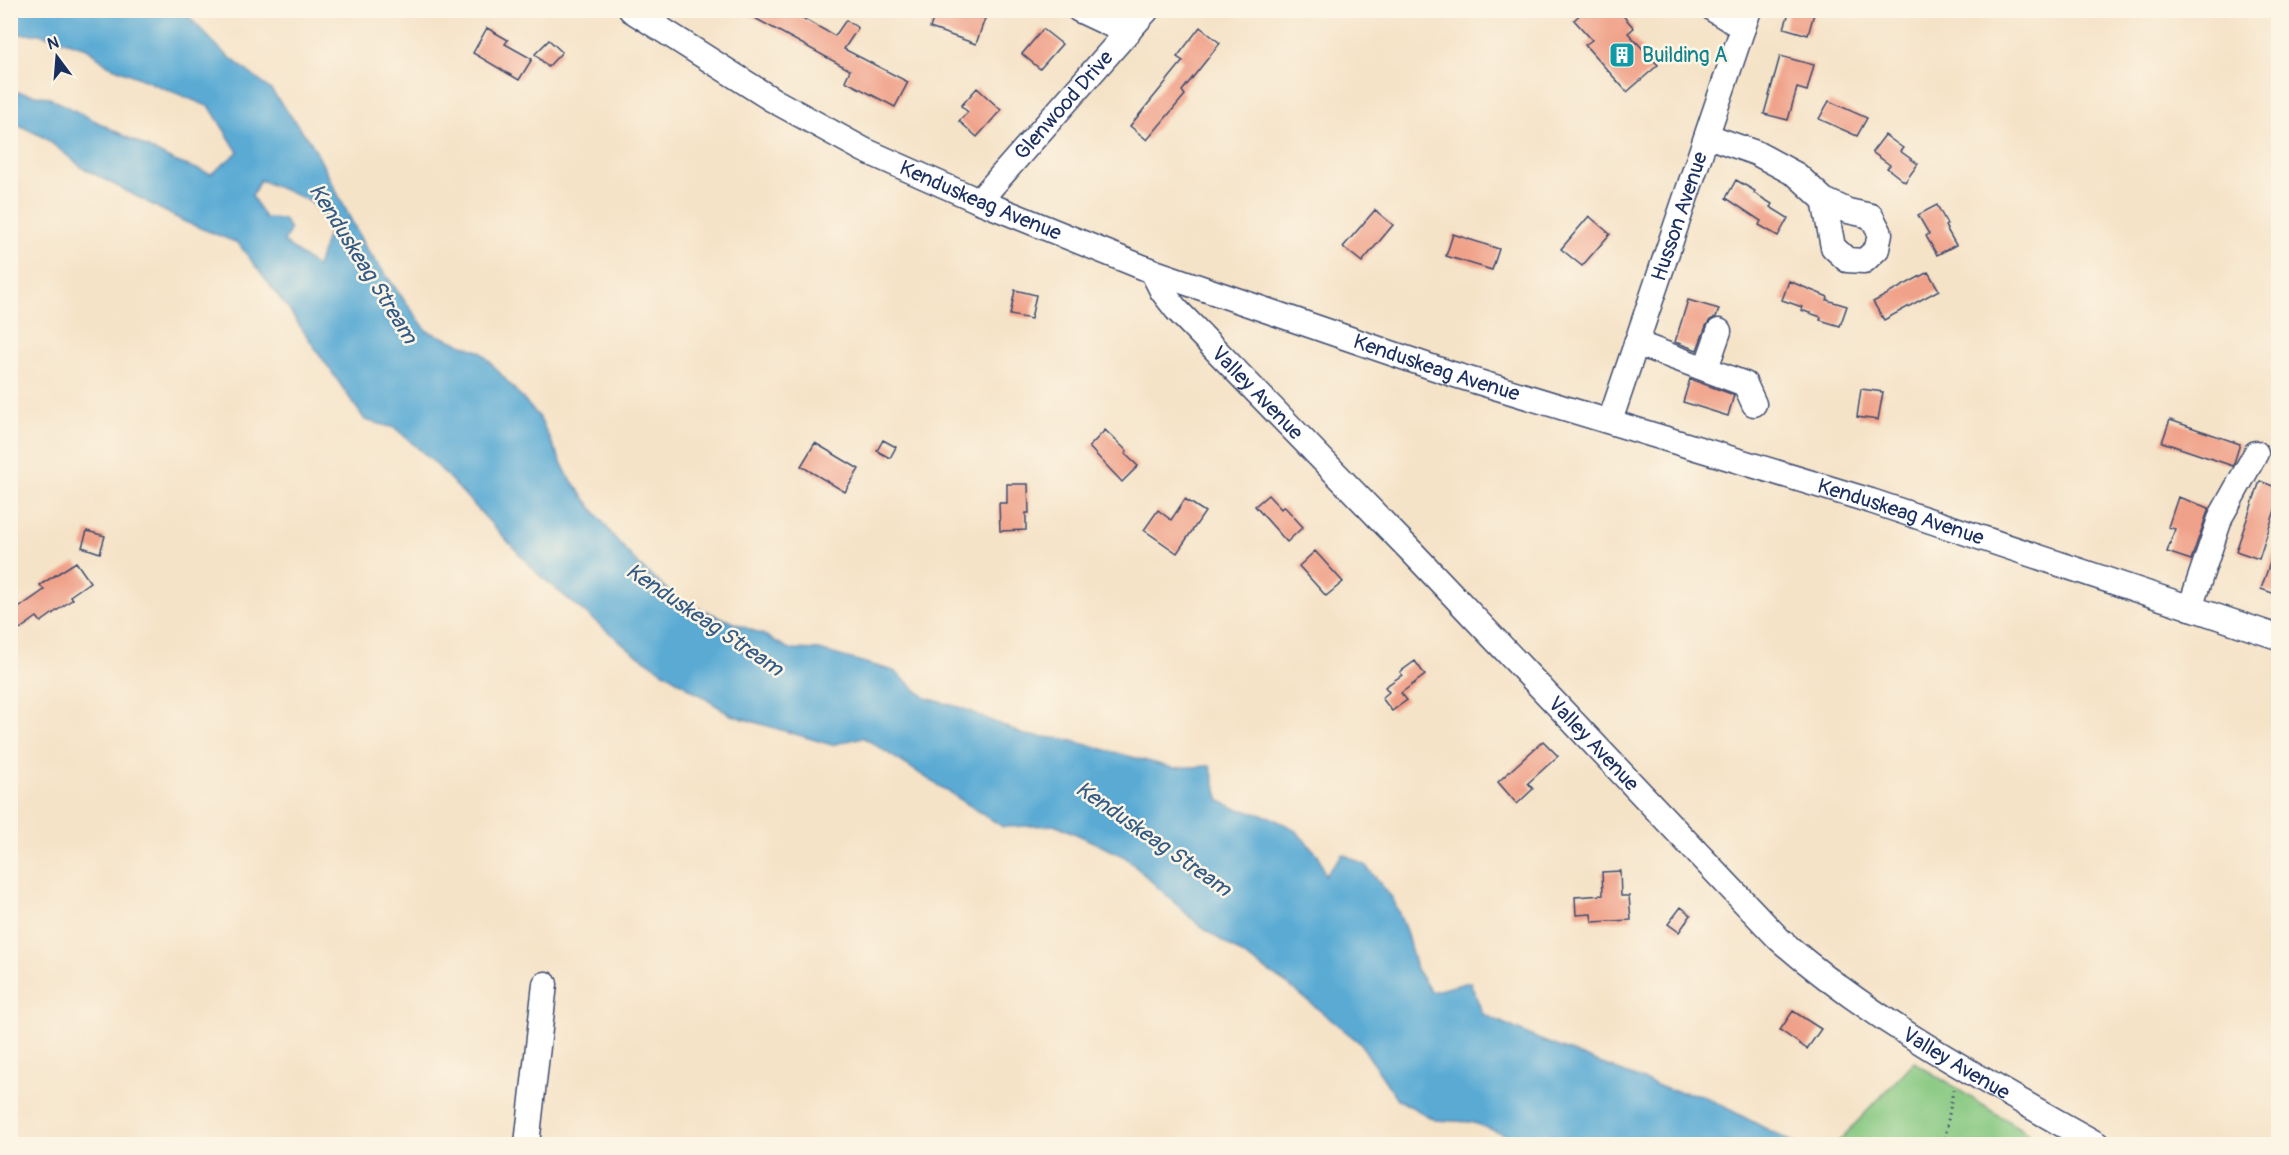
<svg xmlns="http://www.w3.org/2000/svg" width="2289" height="1155" font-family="Pangolin,sans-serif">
<rect width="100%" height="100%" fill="#fcf5e5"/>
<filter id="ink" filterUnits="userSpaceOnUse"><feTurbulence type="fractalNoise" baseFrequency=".0167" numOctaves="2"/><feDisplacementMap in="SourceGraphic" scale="12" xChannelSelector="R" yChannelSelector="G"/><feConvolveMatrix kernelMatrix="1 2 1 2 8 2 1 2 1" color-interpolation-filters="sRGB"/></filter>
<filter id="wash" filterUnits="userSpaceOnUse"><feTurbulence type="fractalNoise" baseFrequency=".008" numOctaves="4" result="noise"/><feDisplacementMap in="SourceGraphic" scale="24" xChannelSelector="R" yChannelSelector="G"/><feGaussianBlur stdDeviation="1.35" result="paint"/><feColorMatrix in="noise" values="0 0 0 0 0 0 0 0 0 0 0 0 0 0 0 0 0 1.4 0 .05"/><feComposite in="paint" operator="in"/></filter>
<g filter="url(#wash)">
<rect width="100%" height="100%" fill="#f5e3c8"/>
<path fill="#86c881" stroke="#507c70" stroke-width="1.5" d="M1914,1062L2045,1144H1836Z"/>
<path fill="#5aaad4" stroke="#3a6c99" stroke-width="1.5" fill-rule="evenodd" d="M11,10L183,11L223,52L271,90L312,144L365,247L427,331L481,352L539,417L568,476L614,537L638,564L680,601L764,635L789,649L819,650L894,671L926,698L962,708L1024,735L1065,739L1173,768L1210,766L1220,801L1235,808L1270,817L1294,829L1319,856L1325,875L1343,854L1365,865L1393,899L1406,931L1416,969L1431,992L1470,982L1483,1014L1538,1039L1669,1090L1702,1095L1795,1144H1525V1142L1471,1122L1435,1120L1397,1099L1360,1043L1287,984L1201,927L1125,857L1057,825L1003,827L863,737L832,745L731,715L633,652L539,575L435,463L395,428L365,420L289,310L238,243L185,222L83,168L45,138L11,121V91L48,97L174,161L211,174L238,152L210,107L108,65L87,48L40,34H11ZM260,180L311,201L330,227L317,267L284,242L290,230L284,219L265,218L252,196Z"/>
<g id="blocks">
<path fill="#f0a189" d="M740,10H788L835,36L846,20L858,28L844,49L908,82L895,107L845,81L850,70Z
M936,10H988L976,44L930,28Z
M1585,10H1618L1634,28L1628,33L1658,65L1627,92L1585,45L1592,40L1574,20Z
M1790,10H1815L1808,35L1784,28Z
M1200,27L1220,43L1182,91L1185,95L1147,140L1130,126L1183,61L1177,57Z
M487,28L508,40L505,44L532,59L519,80L473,53Z
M1043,29L1062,44L1040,69L1022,54Z
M549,40L562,52L548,67L535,54Z
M1780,56L1814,65L1807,91L1797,88L1788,120L1764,114Z
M977,88L1001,110L977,137L959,121L968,112L961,106Z
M1829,101L1867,118L1857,136L1819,119Z
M1885,135L1903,148L1900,151L1918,164L1905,182L1887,168L1890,165L1872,152Z
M1736,180L1755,191L1754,193L1772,204L1770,207L1788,218L1778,236L1759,225L1761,221L1726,198Z
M1937,205L1947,224L1945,226L1956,245L1937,255L1926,236L1929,234L1918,215Z
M1375,210L1393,225L1362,262L1343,247Z
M1589,216L1610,234L1582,266L1561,249Z
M1453,234L1499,249L1492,270L1446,256Z
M1928,272L1939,290L1884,320L1873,302Z
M1789,281L1828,297L1827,300L1847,306L1840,326L1820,320L1821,317L1801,310L1802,307L1782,300Z
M1015,290L1036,295L1031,319L1010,315Z
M1688,300L1719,309L1716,317L1710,320L1706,326L1697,350L1675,342Z
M1690,379L1734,395L1728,416L1683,402Z
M1861,389L1883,392L1878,420L1857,417Z
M2170,420L2240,444L2233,466L2162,442Z
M1105,430L1127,451L1125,454L1138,466L1122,482L1089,447Z
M883,440L896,447L890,458L877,451Z
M815,443L859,469L845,492L801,466Z
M2260,481L2278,488V501L2259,559L2236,551Z
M1007,484H1028L1029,513H1026V530L1000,531L999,503H1007Z
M1268,495L1281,509L1284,506L1303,527L1287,542L1255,506Z
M2178,497L2209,508L2191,560L2167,552L2175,529L2168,527Z
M1185,499L1205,512L1177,553L1144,530L1158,510L1171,520Z
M87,531L105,536L100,553L82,547Z
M2276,545H2278V595L2261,589Z
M1315,551L1343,582L1326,596L1299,566Z
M76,562L90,582L70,596L73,599L41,622L37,617L20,629L10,614L44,590L40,585Z
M1415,661L1425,675L1401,693L1407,700L1392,711L1382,698L1389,692L1385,687L1402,675L1400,672Z
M1543,741L1558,756L1528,783L1533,789L1517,804L1498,782Z
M1620,871L1621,896H1629L1631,920L1592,922L1591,914L1576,915L1575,897L1603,895L1602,872Z
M1681,907L1691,915L1679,932L1668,924Z
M1793,1011L1821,1029L1807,1049L1780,1030Z"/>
</g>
</g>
<g filter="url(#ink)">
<use href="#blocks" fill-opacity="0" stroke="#3c4a6e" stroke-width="1.5"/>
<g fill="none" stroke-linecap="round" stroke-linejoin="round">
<g stroke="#3c4a6e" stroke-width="27">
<g id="minor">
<path id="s1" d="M631,10L773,100L864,150L979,201L1152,271L1452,374L1871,501L2278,637"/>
<path d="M1079,10L1128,33"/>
<path d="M1714,10L1743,28"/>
<path d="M1708,136L1756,153L1797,175L1824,200L1833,247L1847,260L1864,261L1877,249L1880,233L1871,216L1848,211L1824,200"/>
<path id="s2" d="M979,201L1147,10"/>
<path id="s3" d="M1152,271L1162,291L1176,309L1413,553L1779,939C1875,1023 1987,1082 2097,1144"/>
<path d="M1636,343L1745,384L1754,404"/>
<path d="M1706,368L1719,331"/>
<path id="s4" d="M1610,421L1749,10"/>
<path d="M2190,608L2221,516L2256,453"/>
<path d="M527,1144L545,984"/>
</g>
</g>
<path stroke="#3c4a6e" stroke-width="3" stroke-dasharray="1.5 4.5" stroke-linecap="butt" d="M1944,1144L1954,1085"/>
<use href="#minor" stroke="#fff" stroke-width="24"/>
</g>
</g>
<defs>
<g id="building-square" transform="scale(1.35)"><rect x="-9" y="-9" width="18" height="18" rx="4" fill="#0f9aa8" stroke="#fcf5e5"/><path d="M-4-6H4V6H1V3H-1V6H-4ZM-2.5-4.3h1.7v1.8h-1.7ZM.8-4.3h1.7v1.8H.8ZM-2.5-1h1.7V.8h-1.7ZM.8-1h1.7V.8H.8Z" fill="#fff"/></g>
</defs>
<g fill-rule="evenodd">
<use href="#building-square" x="1622" y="55"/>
</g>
<g text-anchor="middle" stroke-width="5" stroke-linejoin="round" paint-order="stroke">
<g font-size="21" fill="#0d838f" stroke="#fcf5e5" text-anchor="start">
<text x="1642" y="62">Building A</text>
</g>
<g font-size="21" fill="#1b2f5e" stroke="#fcf5e5">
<text dy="7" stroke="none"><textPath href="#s2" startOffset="128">Glenwood Drive</textPath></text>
<text dy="7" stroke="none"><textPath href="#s1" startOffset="399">Kenduskeag Avenue</textPath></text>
<text dy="7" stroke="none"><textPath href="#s4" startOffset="216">Husson Avenue</textPath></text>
<text dy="7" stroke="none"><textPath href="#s1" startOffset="885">Kenduskeag Avenue</textPath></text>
<text dy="7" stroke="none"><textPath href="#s3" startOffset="162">Valley Avenue</textPath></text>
<text dy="7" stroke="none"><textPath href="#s1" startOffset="1371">Kenduskeag Avenue</textPath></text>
<text dy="7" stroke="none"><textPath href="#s3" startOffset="648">Valley Avenue</textPath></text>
<text dy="7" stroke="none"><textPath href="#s3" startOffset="1134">Valley Avenue</textPath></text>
</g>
<g font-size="22" font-style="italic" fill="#315a87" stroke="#fcf5e5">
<text transform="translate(364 263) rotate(58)" y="8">Kenduskeag Stream</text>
<text transform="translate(705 619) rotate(34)" y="8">Kenduskeag Stream</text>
<text transform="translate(1154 838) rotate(35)" y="8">Kenduskeag Stream</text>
</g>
</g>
<rect width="2289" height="1155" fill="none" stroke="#fcf5e5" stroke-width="36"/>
<g transform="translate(57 57) rotate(344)" stroke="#fcf5e5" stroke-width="4.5" paint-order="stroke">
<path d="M0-4.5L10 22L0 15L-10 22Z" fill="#1b2f5e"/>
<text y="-9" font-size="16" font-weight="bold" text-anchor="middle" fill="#1b2f5e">N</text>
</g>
</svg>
